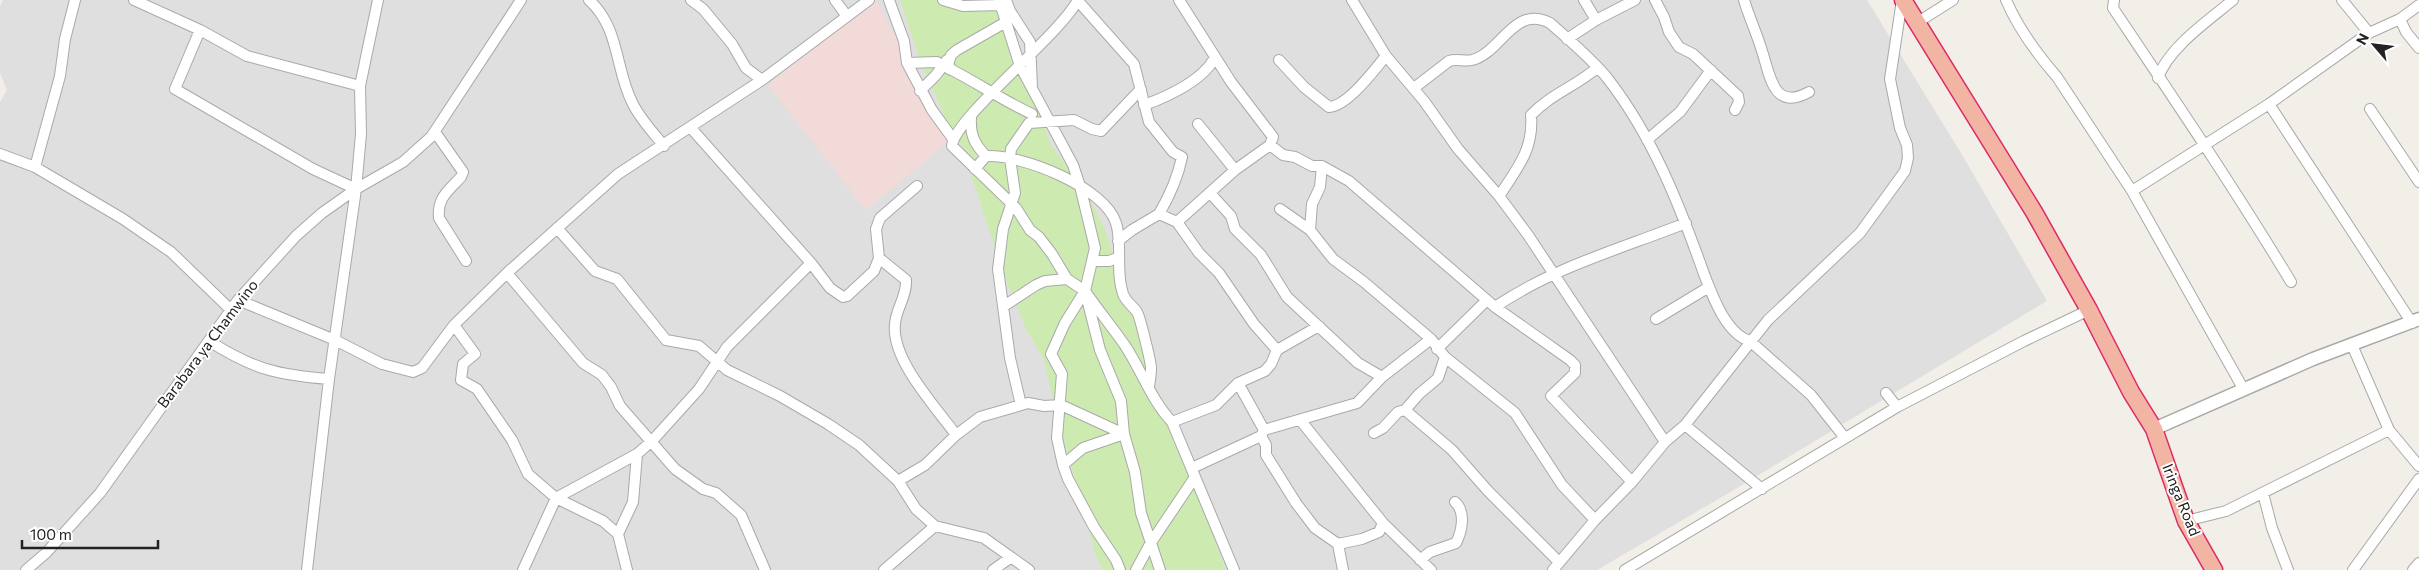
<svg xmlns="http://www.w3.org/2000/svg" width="2419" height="570" font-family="Commissioner,sans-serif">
<rect width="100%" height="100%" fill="#f2efe9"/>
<path fill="#e0dfdf" d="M3,0H1867L1964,158L2047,301L1732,491L1597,570H0V102L7,90L0,73V6Z"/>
<path fill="#f2dad9" d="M870,0H876L950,140L866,210L768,85Z"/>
<path fill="#cdebb0" d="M900,0H999L1051,145L1087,194L1104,227L1165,413L1187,463L1226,570H1103L1096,556L1055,408L1044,360L1025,327L1003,272L961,144L945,117L920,61Z"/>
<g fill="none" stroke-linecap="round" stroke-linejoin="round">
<g stroke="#a9a9a9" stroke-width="12">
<path id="minor" d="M134,0L200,30L247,56L360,86
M589,0C620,28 615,69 632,102C639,118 653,132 664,146
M691,0L703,9L732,44L746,68L762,80
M835,0L846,15
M889,0L904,41L907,63L932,110L953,139
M943,0L963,6L1001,5
M999,0L1020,66L1073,165L1080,186L1095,248L1085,291C1098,310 1113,328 1126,347C1142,372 1152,401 1172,422L1234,570
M1006,0L1010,11L1030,42L1032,88
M1078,0C1059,36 954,118 952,146L1016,208L1030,230L1039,237L1052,254L1067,279L1085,291L1100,350L1121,401L1124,434L1135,472L1141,513L1160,570
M1179,0L1231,82L1273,137L1270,145
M1352,0L1386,56L1424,101L1458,149L1499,196L1528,235L1665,442
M1584,0L1596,20
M1655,0L1664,17L1669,32L1679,47L1693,54L1738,96L1739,102L1735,110
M1744,0C1749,17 1757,34 1762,51C1770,75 1773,112 1809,92
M2006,0C2018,28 2037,54 2057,77L2132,191L2244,390
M2114,0L2113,8C2174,99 2235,189 2291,282
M2342,0L2369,33
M1078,1L1134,64L1149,122L1173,152L1182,157C1178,177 1170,195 1159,214
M2400,19L2406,32L2419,48
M1006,22L957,50L951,55L948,65L952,70C979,84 1004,101 1032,114
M1918,22L1953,0
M200,30L175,89L313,169L356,189
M1567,39L1596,20L1635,0
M1279,60L1304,87L1329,107C1348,106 1374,70 1386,56
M907,63L937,62L951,70
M2158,78C2168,48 2209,20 2233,0
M1414,88L1449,61C1457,58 1464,62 1472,60C1501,53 1514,4 1550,23C1569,40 1593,60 1608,79C1653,137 1680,206 1704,274C1712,295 1726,334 1750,341L1811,395L1845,438
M920,91L936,75L947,60
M2269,104L2412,323
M1144,105C1167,97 1204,80 1215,57
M2370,109L2419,182
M971,117C970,134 974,144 986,156
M1198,124L1235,170
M690,127L811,263L830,288L843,297L847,296L874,271L879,258L876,229L880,218L917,186
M435,132L463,172L461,177C448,191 437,198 439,218L466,261
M1647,140L1680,112L1711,70
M0,154L35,167L123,219L171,252L231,310
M1322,166L1320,187L1312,204L1310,230L1333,259L1364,282L1431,339L1445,357L1515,413L1562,485L1595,520
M35,167L60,76L65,39L75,0
M975,169L986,156C1021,154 1105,187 1116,223C1123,245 1115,271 1123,294C1126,302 1133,306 1137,312C1140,317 1151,362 1151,368C1151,374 1150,380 1149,386
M2132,191L2269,104L2369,33L2400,19L2419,5
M1210,193L1231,216L1235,229L1261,255L1287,297L1358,363L1382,377
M1499,196C1517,169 1534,149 1531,115C1551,94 1576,86 1597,68
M1280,209L1310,230
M1177,222L1199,253L1219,273L1254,324L1277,350
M557,228L595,271L617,279L666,340L699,346L727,370L780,396L828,424L859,445L898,481L916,509L935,526L984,538L1029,570
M1118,241L1132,230L1159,214L1177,222L1235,170L1270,145L1283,155L1295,157L1312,166H1322L1349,181L1495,307L1570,360L1575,365V373L1551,396L1632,482
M879,258L906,280C907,297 896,308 895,324C891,360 936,407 956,435
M1093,261H1109L1117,258
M507,273L583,363L602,375L611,387L620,406L675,469L703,489L716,493L741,515L765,570
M1085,291L1065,323L1051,354L1062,374L1057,438L1063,465L1068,479L1094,527L1116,560L1120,570
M238,300L335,340L382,364L413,372L422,368L454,325L507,273L618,174L762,80L869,0
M1004,306L1036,285L1045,281L1067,279
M1495,307C1554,267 1620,249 1686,223
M1656,319L1709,287
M454,325L475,354L463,364L461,380L477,389L512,440L528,474L556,498L603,521L618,534L627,570
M209,341C253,369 277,375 329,379
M1437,349L1487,300
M1238,383L1264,430
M1886,393L1897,407
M1021,405L1010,358L998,269L1003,229L1015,193L1010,158L1011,149L1029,123L1074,120L1092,129L1101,131L1141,89
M1405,410L1452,450L1488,491L1559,562
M1301,421L1383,523L1431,570
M1172,422L1216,405L1238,383L1265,371L1271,364L1277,350L1319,326
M1685,425L1762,489
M2389,430L2419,466
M1374,433L1383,428L1398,412L1405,410L1419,394L1438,378L1445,357
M1261,436L1266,445V455L1296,503L1315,528L1338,544L1343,570
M1063,465L1083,448L1124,434
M1192,468L1261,436L1264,430L1357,403L1382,377L1431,339
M898,481L925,465L956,435L980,417L1028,403L1044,406L1061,405L1124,434
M2263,493L2272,528L2288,570
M2186,521L2226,511L2389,430L2352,345
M618,534L633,502L637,454
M1338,544L1362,539L1379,532L1383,523
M1420,560L1430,552L1456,543C1462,531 1466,512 1455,502
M26,570L46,553L100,493L238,300L296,236L322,213L356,189L403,162L431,137L521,0
M307,570L329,379L356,189L361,134L360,86L378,0
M523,570L556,498L637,454L652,441L699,389L727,347L811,263
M884,570L935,526
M993,570L1010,558
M1136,570L1150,544L1195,477
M1553,570L1595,520L1632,482L1665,442L1685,425L1768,320L1860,233L1905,171L1908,158L1907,145L1900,128L1890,79L1902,0
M1625,570L1897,407L2024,341L2089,310
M2353,570L2419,479
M2413,570L2419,563"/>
</g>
<g stroke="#a9a9a9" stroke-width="15">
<path id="tertiary" d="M2154,429L2313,359L2419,319"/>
</g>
<g stroke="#dc2a67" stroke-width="19">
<path id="trunk" d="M1903,0L2034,212L2089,310L2131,392L2154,429L2186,521L2214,570"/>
</g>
<use href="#minor" stroke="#fff" stroke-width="10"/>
<use href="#tertiary" stroke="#fff" stroke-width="12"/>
<use href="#trunk" stroke="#f2b4a3" stroke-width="16"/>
</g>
<g text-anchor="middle" stroke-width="4" stroke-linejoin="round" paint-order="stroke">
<g font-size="15" fill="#222" stroke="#fff">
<text transform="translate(208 344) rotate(-53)" y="5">Barabara ya Chamwino</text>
<text transform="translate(2181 500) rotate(68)" y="5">Iringa Road</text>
</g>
</g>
<g transform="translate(2374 45) rotate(298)" stroke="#ffffff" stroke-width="4" paint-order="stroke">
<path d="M0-4L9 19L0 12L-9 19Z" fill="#222222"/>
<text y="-8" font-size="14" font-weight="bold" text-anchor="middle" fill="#222222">N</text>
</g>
<path d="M22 540v8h136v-8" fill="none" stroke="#222222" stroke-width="2.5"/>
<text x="30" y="540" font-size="15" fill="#222222" stroke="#ffffff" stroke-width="4" paint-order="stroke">100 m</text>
</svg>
